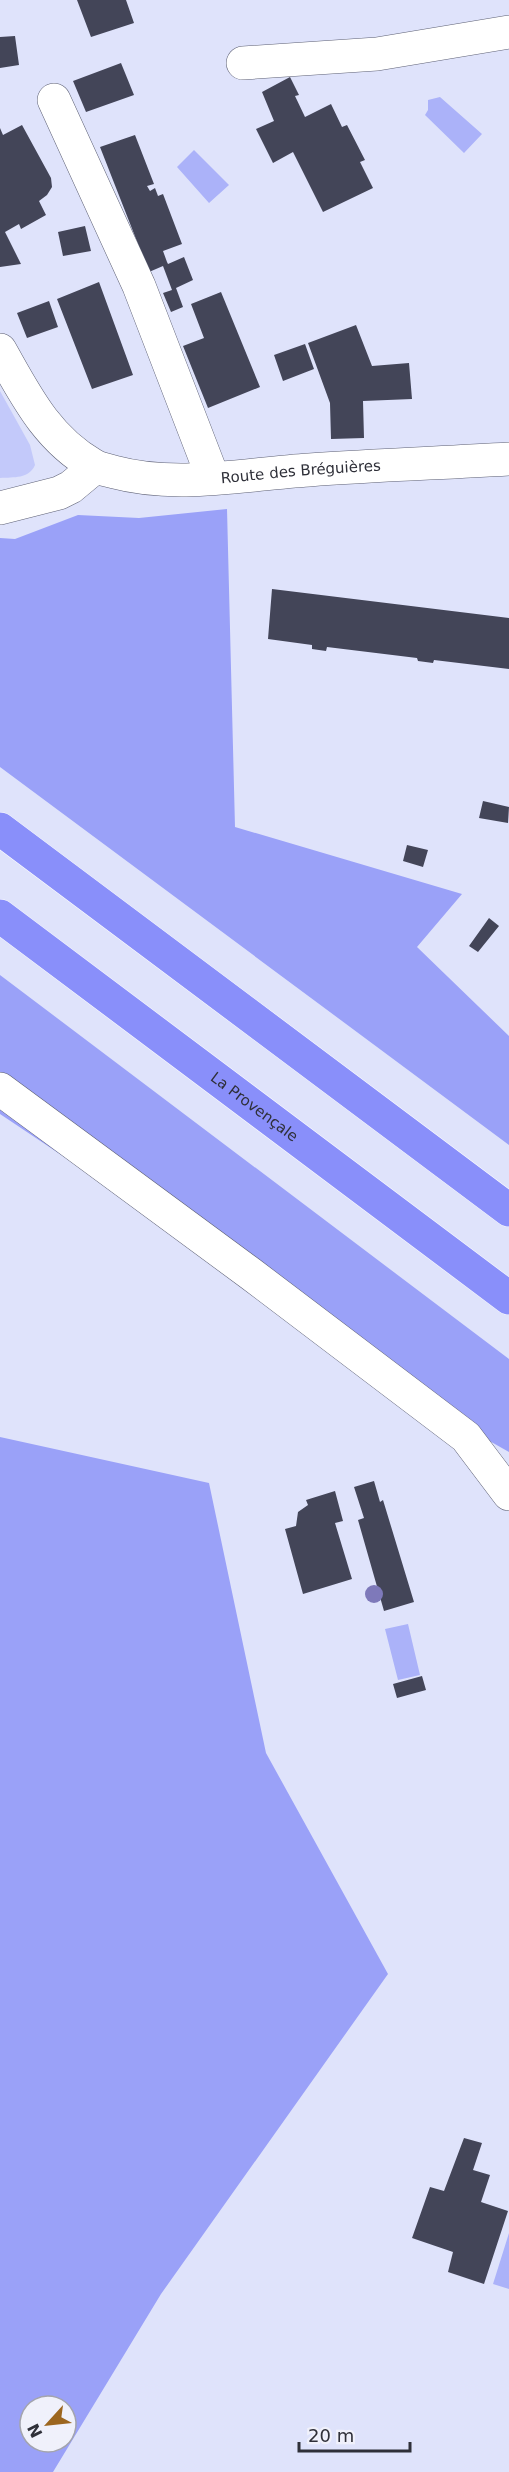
<svg xmlns="http://www.w3.org/2000/svg" width="509" height="2472" font-family="'DejaVu Sans',sans-serif">
<rect width="100%" height="100%" fill="#dfe3fb"/>
<path fill="#c3c9fa" d="M0,391L30,445L35,465C29,479 14,477 0,478Z"/>
<path fill="#9aa1f8" fill-rule="evenodd" d="M227,509L235,827L462,894L417,947L509,1036V1145L0,767V538L15,539L78,515L139,518Z
M0,975L509,1359V1452L486,1439L0,1114Z
M0,1437L209,1483L266,1753L388,1974L161,2294L53,2472H0ZM30,2406H66V2442H30Z"/>
<path fill="#abb2f9" d="M440,97L482,134L464,153L425,115L428,110V100Z
M194,150L229,185L209,203L177,167Z
M408,1624L420,1675L398,1680L385,1629Z
M509,2233V2289L493,2284Z"/>
<path fill="#434558" d="M77,0H126L134,23L91,37Z
M15,36L19,65L0,68V37Z
M121,63L134,95L86,112L73,81Z
M290,77L299,95L295,96L305,117L331,104L342,127L347,125L365,160L360,162L373,188L323,212L293,152L273,163L256,129L274,121L262,92Z
M22,125L51,178L52,187L47,195L39,201L46,215L21,229L19,224L5,232L21,264L0,267V128L3,135Z
M135,135L154,184L147,186L150,191L155,188L158,196L163,194L182,244L163,251L167,262L168,264L184,257L193,280L176,288L183,307L171,312L163,293L172,290L163,266L149,272L100,147Z
M85,226L91,251L63,256L58,232Z
M99,282L133,375L92,389L57,299Z
M221,292L260,387L208,408L183,346L204,338L191,304Z
M49,301L58,327L27,338L17,313Z
M356,325L372,366L409,363L412,399L363,401L364,438L331,439L330,403L308,343Z
M305,344L314,369L283,381L274,355Z
M272,589L509,618V669L434,660L433,663L418,661L417,658L327,647L326,651L312,649V645L268,639Z
M483,801L509,807L508,823L479,818Z
M407,845L428,850L423,867L403,861Z
M489,918L499,926L478,952L469,946Z
M374,1481L380,1502L383,1500L414,1602L384,1611L358,1520L364,1518L354,1487Z
M335,1491L343,1521L335,1523L352,1579L303,1594L285,1529L296,1526L298,1512L308,1505L306,1500Z
M422,1676L426,1690L397,1698L393,1684Z
M464,2138L482,2143L473,2170L490,2175L481,2202L508,2211L484,2284L448,2272L453,2252L412,2238L430,2187L444,2191Z"/>
<g fill="none" stroke-linecap="round" stroke-linejoin="round">
<g stroke="#5e6175" stroke-width="34">
<g id="minor">
<path d="M243,63L377,54L509,32"/>
<path d="M54,100L139,286L213,478"/>
<path id="s1" d="M0,350C25,394 46,438 93,465C99,469 107,470 114,472C177,489 245,474 309,470C375,465 442,463 509,459"/>
<path d="M0,508L59,493L71,487L95,467"/>
<path d="M0,1089L251,1274L466,1437L509,1494"/>
</g>
</g>
<g stroke="#fff" stroke-width="34">
<g id="highway">
<path d="M0,829L509,1210"/>
<path id="s2" d="M0,916L509,1298"/>
</g>
</g>
<use href="#minor" stroke="#fff" stroke-width="33"/>
<use href="#highway" stroke="#898ffa" stroke-width="33"/>
</g>
<circle fill="#7e79ba" cx="374" cy="1594" r="9"/>
<g text-anchor="middle" stroke-width="6" stroke-linejoin="round" paint-order="stroke">
<g font-size="15" fill="#2f3039" stroke="#f0f1fb">
<text dy="5" stroke="none"><textPath href="#s1" startOffset="360">Route des Bréguières</textPath></text>
<text dy="5" stroke="none"><textPath href="#s2" startOffset="318">La Provençale</textPath></text>
</g>
</g>
<g transform="translate(48 2424) rotate(243)"><circle r="28" fill="#f0f1fb" stroke="#a3a4ad" stroke-width="1.5"/>
<path d="M0-4.5L10 22L0 15L-10 22Z" fill="#9c661f"/>
<text y="-9" font-size="16" font-weight="bold" text-anchor="middle" fill="#2f3039">N</text>
</g>
<path d="M299 2442v9h111v-9" fill="none" stroke="#2f3039" stroke-width="3"/>
<text x="308" y="2442" font-size="18" fill="#2f3039" stroke="#f0f1fb" stroke-width="4.5" paint-order="stroke">20 m</text>
</svg>
